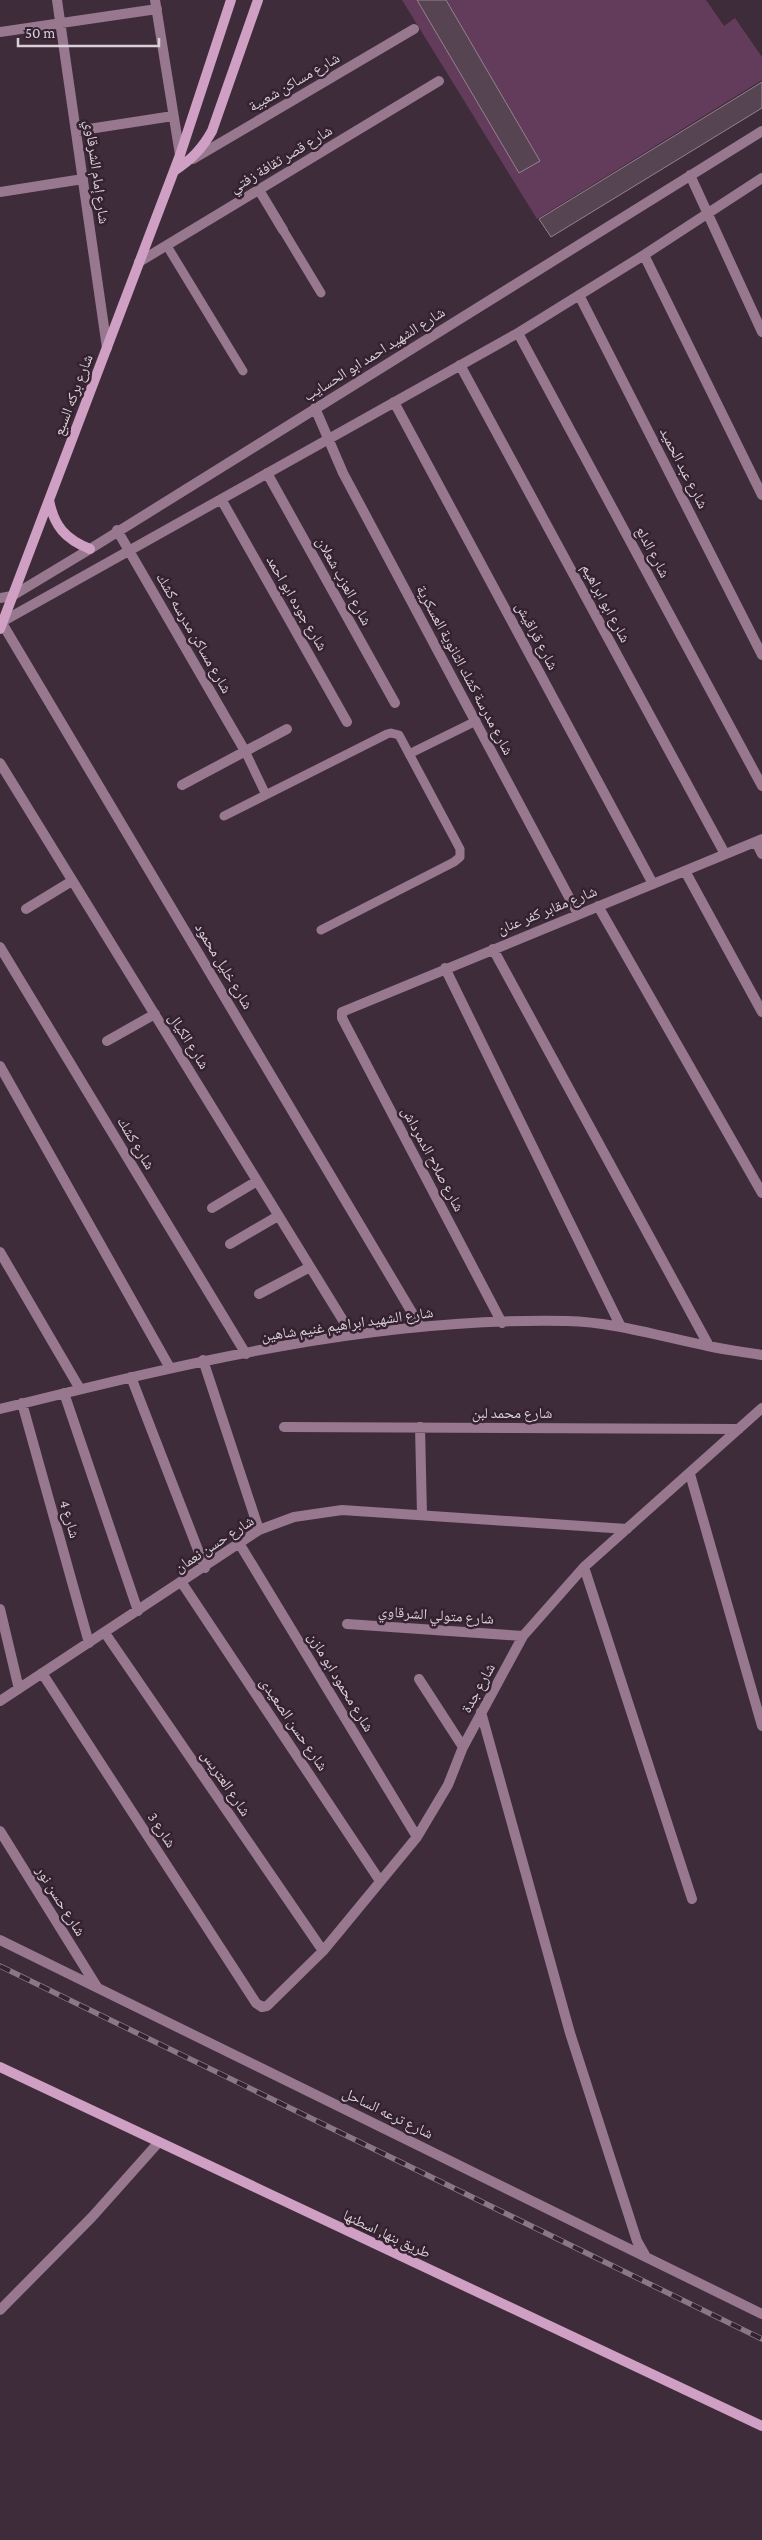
<svg xmlns="http://www.w3.org/2000/svg" width="762" height="2540" font-family="'Crimson Pro','Noto Naskh Arabic',serif">
<rect width="100%" height="100%" fill="#3e2c3a"/>
<path fill="#643c5b" d="M402,0H706L724,26L735,18L762,57V80L537,219Z"/>
<path fill="#574452" stroke="#968090" d="M417,0H446L540,161L519,173Z
M762,82V108L551,237L539,219Z"/>
<g fill="none" stroke-linecap="round" stroke-linejoin="round">
<path stroke="#97788f" stroke-width="9" d="M283,230L321,293
M167,246L243,371
M245,751L266,795
M409,754L476,721
M224,816L387,734L391,733L399,735L460,849V857L454,862L321,930"/>
<path stroke="#97788f" stroke-width="10" d="M57,0L107,348
M155,0L180,155
M0,32L157,9
M76,131L173,116
M193,159L414,29
M690,175L762,332
M259,190L283,230
M0,192L83,179
M644,255L762,495
M139,262L439,81
M579,295L762,655
M518,333L762,786
M460,365L725,854
M394,402L653,884
M315,408L343,473L578,914
M267,473L395,703
M221,499L347,722
M117,530L245,751
M0,598L12,596L90,549L762,131
M0,623L518,333L644,255L762,178
M2,623L420,1326
M0,763L352,1335
M182,785L287,729
M756,842L762,854
M685,871L762,1012
M598,906L762,1193
M26,909L72,881
M0,947L246,1354
M493,949L709,1346
M445,968L621,1327
M107,1041L155,1014
M0,1066L170,1368
M212,1208L257,1181
M230,1244L278,1216
M0,1252L80,1389
M259,1294L310,1267
M502,1323L342,1018V1012L762,839
M203,1360L259,1530
M131,1377L205,1568
M64,1393L138,1611
M22,1403L89,1643
M0,1409C186,1363 374,1317 567,1321C615,1322 662,1337 708,1346C726,1350 744,1352 762,1355
M284,1427L739,1429
M420,1427L422,1515
M690,1474L762,1726
M239,1543L417,1837
M584,1567L692,1899
M182,1583L380,1881
M0,1609L19,1689
M347,1624L523,1636
M105,1633L323,1951
M42,1673L256,2003L262,2007L267,2006L323,1951L417,1837L448,1785L463,1747L523,1636L584,1567L762,1408
M419,1679L463,1747
M0,1701L259,1530L294,1517L342,1510L627,1529
M481,1712L570,2033L637,2241L645,2255
M0,1831L97,1987
M0,1940L762,2314
M0,2310L92,2217L158,2143"/>
<path stroke="#d09fc4" stroke-width="10" d="M174,171C191,160 202,149 212,131L258,0
M49,500C54,526 65,539 90,549
M0,629L180,155L231,0
M0,2067L762,2426"/>
<g stroke="#887984" stroke-width="5.5">
<path id="rail" d="M0,1966L762,2339"/>
</g>
<use href="#rail" stroke="#342230" stroke-width="4" stroke-dasharray="11" stroke-linecap="butt"/>
</g>
<g text-anchor="middle" stroke-width="5" stroke-linejoin="round" paint-order="stroke">
<g font-size="15" fill="#dbcfd7" stroke="#342230">
<text transform="translate(294 82) rotate(-30)" y="5">شارع مساكن شعبية</text>
<text transform="translate(281 159) rotate(-31)" y="5">شارع قصر ثقافة زفتي</text>
<text transform="translate(97 172) rotate(82)" y="5">شارع إمام الشرقاوي</text>
<text transform="translate(374 354) rotate(-32)" y="5">شارع الشهيد احمد ابو الحسايب</text>
<text transform="translate(73 395) rotate(-69)" y="5">شارع بركه السبع</text>
<text transform="translate(684 468) rotate(63)" y="5">شارع عبد الحميد</text>
<text transform="translate(653 552) rotate(62)" y="5">شارع الدلع</text>
<text transform="translate(344 581) rotate(61)" y="5">شارع العزب شعلان</text>
<text transform="translate(297 603) rotate(60)" y="5">شارع جوده ابو احمد</text>
<text transform="translate(606 603) rotate(62)" y="5">شارع ابو ابراهيم</text>
<text transform="translate(194 633) rotate(60)" y="5">شارع مساكن مدرسه كشك</text>
<text transform="translate(537 636) rotate(62)" y="5">شارع قراقيش</text>
<text transform="translate(465 670) rotate(62)" y="5">شارع مدرسة كشك الثانوية العسكرية</text>
<text transform="translate(547 910) rotate(-22)" y="5">شارع مقابر كفر عنان</text>
<text transform="translate(224 966) rotate(59)" y="5">شارع خليل محمود</text>
<text transform="translate(189 1041) rotate(58)" y="5">شارع الكيال</text>
<text transform="translate(136 1143) rotate(59)" y="5">شارع كشك</text>
<text transform="translate(433 1159) rotate(62)" y="5">شارع صلاح الدمرداش</text>
<text transform="translate(347 1324) rotate(-8)" y="5">شارع الشهيد ابراهيم غنيم شاهين</text>
<text x="512" y="1418">شارع محمد لبن</text>
<text transform="translate(70 1519) rotate(74)" y="5">شارع 4</text>
<text transform="translate(214 1544) rotate(-33)" y="5">شارع حسن نعمان</text>
<text transform="translate(436 1615) rotate(4)" y="5">شارع متولي الشرقاوي</text>
<text transform="translate(341 1682) rotate(59)" y="5">شارع محمود ابو مازن</text>
<text transform="translate(478 1688) rotate(-61)" y="5">شارع جدة</text>
<text transform="translate(294 1724) rotate(56)" y="5">شارع حسن الصعيدى</text>
<text transform="translate(226 1783) rotate(56)" y="5">شارع العتريس</text>
<text transform="translate(162 1830) rotate(57)" y="5">شارع 3</text>
<text transform="translate(61 1901) rotate(58)" y="5">شارع حسن نور</text>
<text transform="translate(388 2113) rotate(26)" y="5">شارع ترعه الساحل</text>
<text transform="translate(387 2234) rotate(25)" y="5">طريق بنها, اسطنها</text>
</g>
</g>
<path d="M18 38v8h141v-8" fill="none" stroke="#dbcfd7" stroke-width="2.5"/>
<text x="25" y="38" font-size="15" fill="#dbcfd7" stroke="#342230" stroke-width="4" paint-order="stroke">50 m</text>
</svg>
